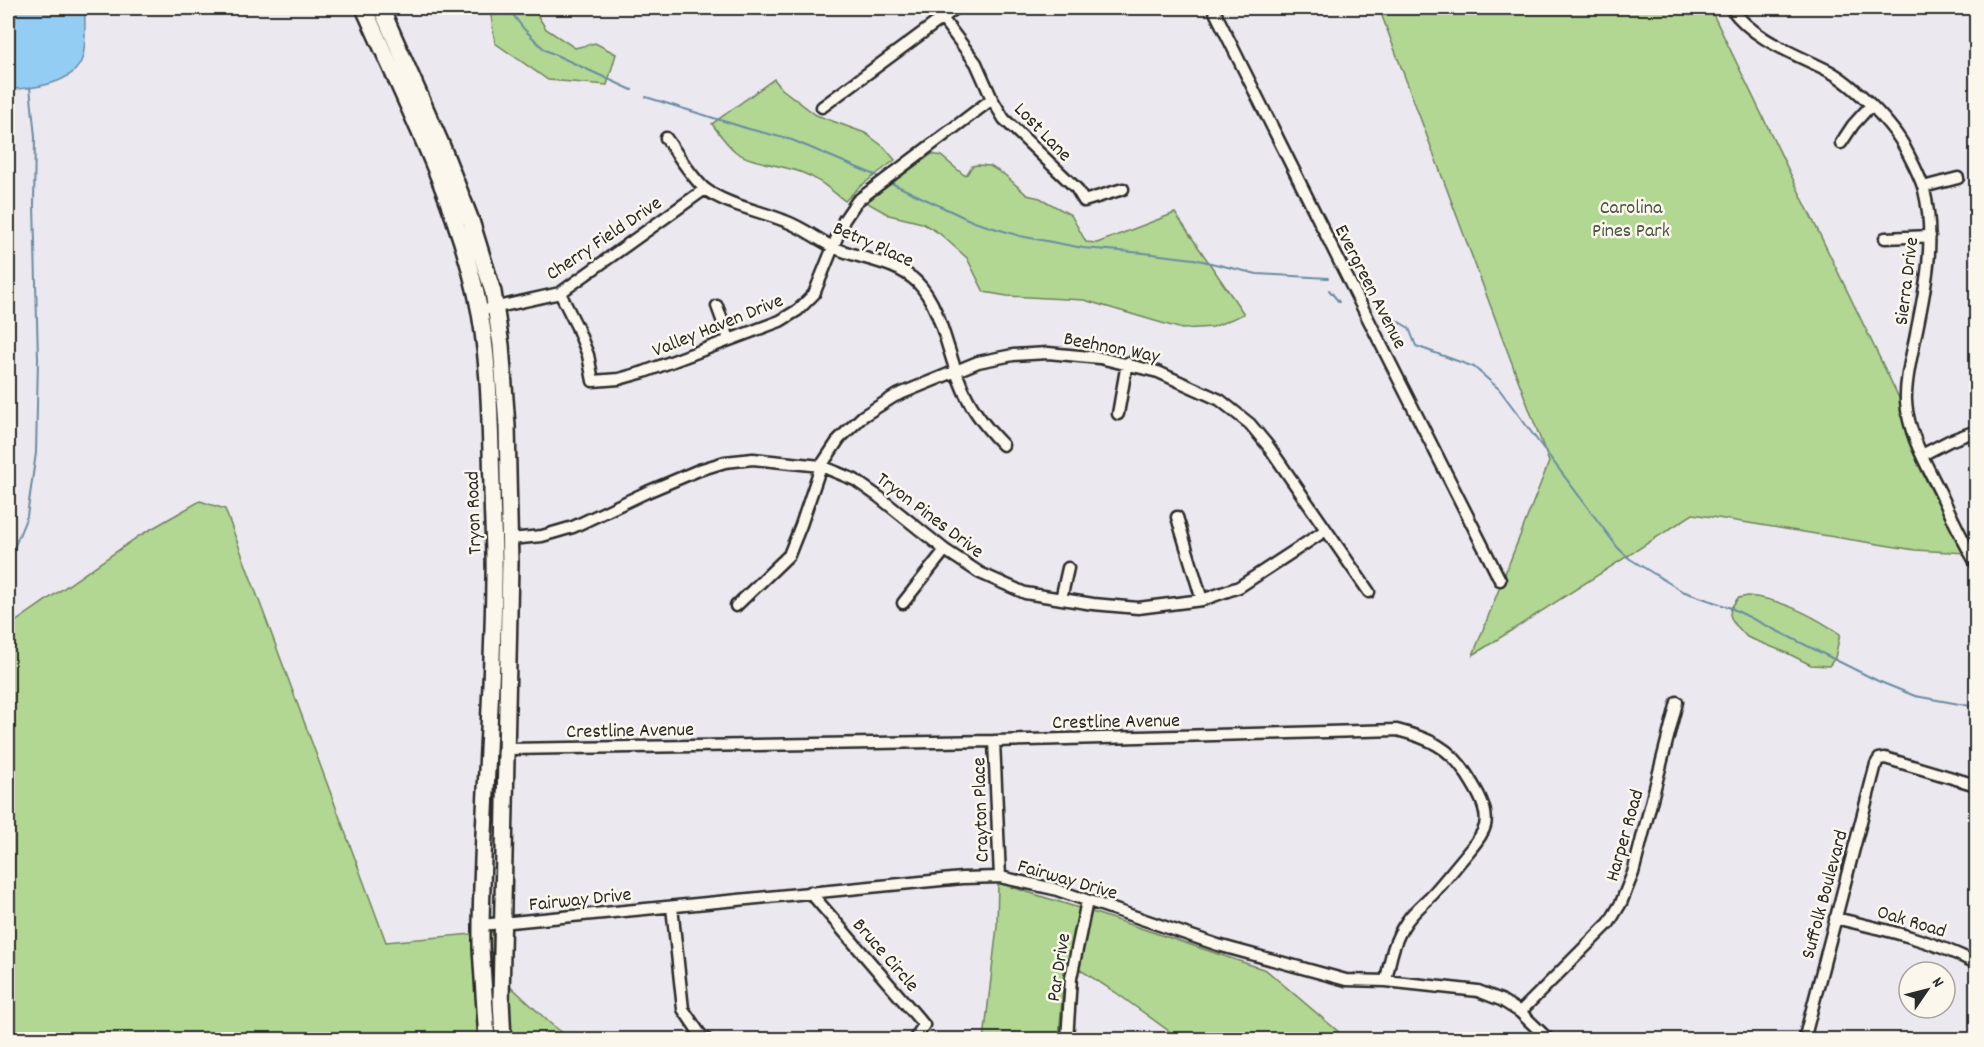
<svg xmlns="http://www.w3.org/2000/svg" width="1984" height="1047" font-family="Dekko,sans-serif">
<rect width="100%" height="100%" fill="#ece8ef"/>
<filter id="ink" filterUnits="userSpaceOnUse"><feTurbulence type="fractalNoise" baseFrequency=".0167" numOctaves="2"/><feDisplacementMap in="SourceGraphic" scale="12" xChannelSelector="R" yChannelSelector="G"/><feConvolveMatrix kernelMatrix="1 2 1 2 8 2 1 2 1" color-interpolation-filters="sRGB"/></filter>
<g filter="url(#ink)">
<path fill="#b1d792" stroke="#6e815e" stroke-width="1.5" d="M482,8H533L546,29L575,48L595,43L616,54L607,85L548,80L495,43L491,15Z
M1379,8H1710L1901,402C1905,454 1941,507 1966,553L1915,550L1693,514L1473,655L1549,462Z
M774,79L782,89L816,115L865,133L884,147L895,160L858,188L845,201C832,191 819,179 803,173C783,165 751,163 736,152C727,145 719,133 712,124Z
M932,154L941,156L964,175L967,174L972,166L977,165L990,166L1005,175L1027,195L1040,198L1071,215L1086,242L1097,243L1175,213L1244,314L1213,327L1182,329L1084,300L1007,296L984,292L967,258L939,233L922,223L889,215L866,202Z
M200,501L225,509L386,942L493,932L491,968L551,1024L571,1039L8,1040V627L139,536Z
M1748,596C1781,599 1814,616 1840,634L1835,658L1829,666L1811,665L1787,653L1747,637L1733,622L1730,615L1731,608L1738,598Z
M998,883L1092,912L1266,970L1347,1039H1180L1115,992L1065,960L1059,1039L984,1040L997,926Z"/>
<path fill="#93cdf3" stroke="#698ca3" stroke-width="1.5" d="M8,8H85C84,24 87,44 82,59C73,85 30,89 8,89Z"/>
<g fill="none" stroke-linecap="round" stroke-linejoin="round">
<path stroke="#698ca3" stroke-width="2" d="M508,8L523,28L545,50L632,90
M646,97L749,129L792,140L877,176
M891,183L974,222L1020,236L1083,248L1144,253L1194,259L1257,274L1328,278
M1329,290L1339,302
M1376,308L1409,328L1416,346L1474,367L1499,389L1618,548L1630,559L1682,591L1731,608L1878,681L1915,696L1976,707
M8,563L27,516L36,453L38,359L34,205L35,137L30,87"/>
<g stroke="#2b2b2b" stroke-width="15">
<path id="street" d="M1213,8L1347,277L1500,580
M1731,8C1755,41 1794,53 1829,71C1853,84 1893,124 1905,148C1912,161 1920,176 1924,190C1936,238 1926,286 1916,334C1912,355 1905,379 1906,401C1908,433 1925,462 1939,490C1951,515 1962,540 1976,563
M942,18L976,63L992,99L1004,119L1076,188L1084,201L1123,189
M822,107L956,8
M666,138C676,152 692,178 705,189C726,205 761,211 785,221C802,227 817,239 833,247C860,260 894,260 917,282C941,306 947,351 960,382C969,406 985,427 1003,445
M1841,143L1853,125L1871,105
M1923,187L1958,178
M1885,238L1930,236
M560,293L577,327L588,355L593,381L619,379L644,372L780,321L798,310L814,294L844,220L857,201L992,99
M717,306L729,339
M489,309L560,293L705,189
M1118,414L1127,363
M1922,455L1949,441L1976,431
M1177,517L1202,600
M510,539L542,536L573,527L647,492L699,470L725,462L753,459L821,466L855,480L879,497L945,550L980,573L1025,593L1093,604L1138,608L1202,600L1239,587L1326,530
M1061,599L1068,568
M903,603L945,550
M736,606L789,555L801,525L821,466L839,439L863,416L895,396L978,362L1013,355L1048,353L1100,358L1158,372L1220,400L1250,424L1269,447L1369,592
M994,741L1000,877
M507,749L994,741L1397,730C1428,738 1450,747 1467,775C1476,789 1489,809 1485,826C1482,837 1472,847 1465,856C1454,869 1444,882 1432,895C1424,903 1414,911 1407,921C1394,939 1390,959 1386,981
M810,892L924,1025L914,1040
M672,907L683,1009L700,1034L707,1040
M1835,918C1883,929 1932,940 1976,963
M481,925L962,878L1000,877L1054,889L1218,945L1346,980L1386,981L1478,991L1501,1000L1520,1012L1549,1040
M1520,1012L1609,923L1621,903L1633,873L1677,702
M1067,1040L1071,978L1087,901
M1804,1040L1876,764L1879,759L1885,758L1976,785"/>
</g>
<g stroke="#2b2b2b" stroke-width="20">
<path id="primary" d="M364,8C405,101 453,193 476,293C490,355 490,422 492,486C492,517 495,548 494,580C493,695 483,810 481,925V948L487,1040
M381,8L441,144L471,221L493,292L501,345L507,426L510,563L501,1000L503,1040"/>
</g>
<use href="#street" stroke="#fbf7ec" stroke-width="10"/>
<use href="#primary" stroke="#fbf7ec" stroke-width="15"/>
</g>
</g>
<g text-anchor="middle" stroke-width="5" stroke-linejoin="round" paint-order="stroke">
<g font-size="20" fill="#2b2b2b" stroke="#fbf7ec">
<text transform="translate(1044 131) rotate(46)" y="7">Lost Lane</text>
<text transform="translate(603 237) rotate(-34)" y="7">Cherry Field Drive</text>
<text transform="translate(874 243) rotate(24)" y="7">Betry Place</text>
<text transform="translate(1905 281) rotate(-83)" y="7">Sierra Drive</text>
<text transform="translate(1372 286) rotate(63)" y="7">Evergreen Avenue</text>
<text transform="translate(717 324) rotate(-22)" y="7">Valley Haven Drive</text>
<text transform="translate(1112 346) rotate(11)" y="7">Beehnon Way</text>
<text transform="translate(472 513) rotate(-92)" y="7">Tryon Road</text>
<text transform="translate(931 514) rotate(37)" y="7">Tryon Pines Drive</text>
<text transform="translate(1116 720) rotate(-1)" y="7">Crestline Avenue</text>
<text transform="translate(630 729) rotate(-1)" y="7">Crestline Avenue</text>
<text transform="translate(979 810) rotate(-92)" y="7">Crayton Place</text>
<text transform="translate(1623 835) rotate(-74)" y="7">Harper Road</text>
<text transform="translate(1068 878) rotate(16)" y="7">Fairway Drive</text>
<text transform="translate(1823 894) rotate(-75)" y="7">Suffolk Boulevard</text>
<text transform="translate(580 898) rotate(-6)" y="7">Fairway Drive</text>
<text transform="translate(1912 920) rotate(17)" y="7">Oak Road</text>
<text transform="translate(887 954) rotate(49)" y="7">Bruce Circle</text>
<text transform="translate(1057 967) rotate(-81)" y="7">Par Drive</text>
</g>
<g font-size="20" fill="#4c5645" stroke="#fbf7ec">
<text x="1631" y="213">Carolina<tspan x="1631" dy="23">Pines Park</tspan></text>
</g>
</g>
<rect width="1984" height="1047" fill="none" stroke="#fbf7ec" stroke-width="30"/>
<rect x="15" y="15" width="1954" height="1017" fill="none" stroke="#2b2b2b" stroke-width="2" filter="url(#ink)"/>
<g transform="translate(1927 990) rotate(55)"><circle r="28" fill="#fbf7ec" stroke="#a8a59f" stroke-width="1.5"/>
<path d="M0-4.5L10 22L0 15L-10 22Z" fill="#2b2b2b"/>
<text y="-9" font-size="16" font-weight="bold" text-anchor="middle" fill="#2b2b2b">N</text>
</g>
</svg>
